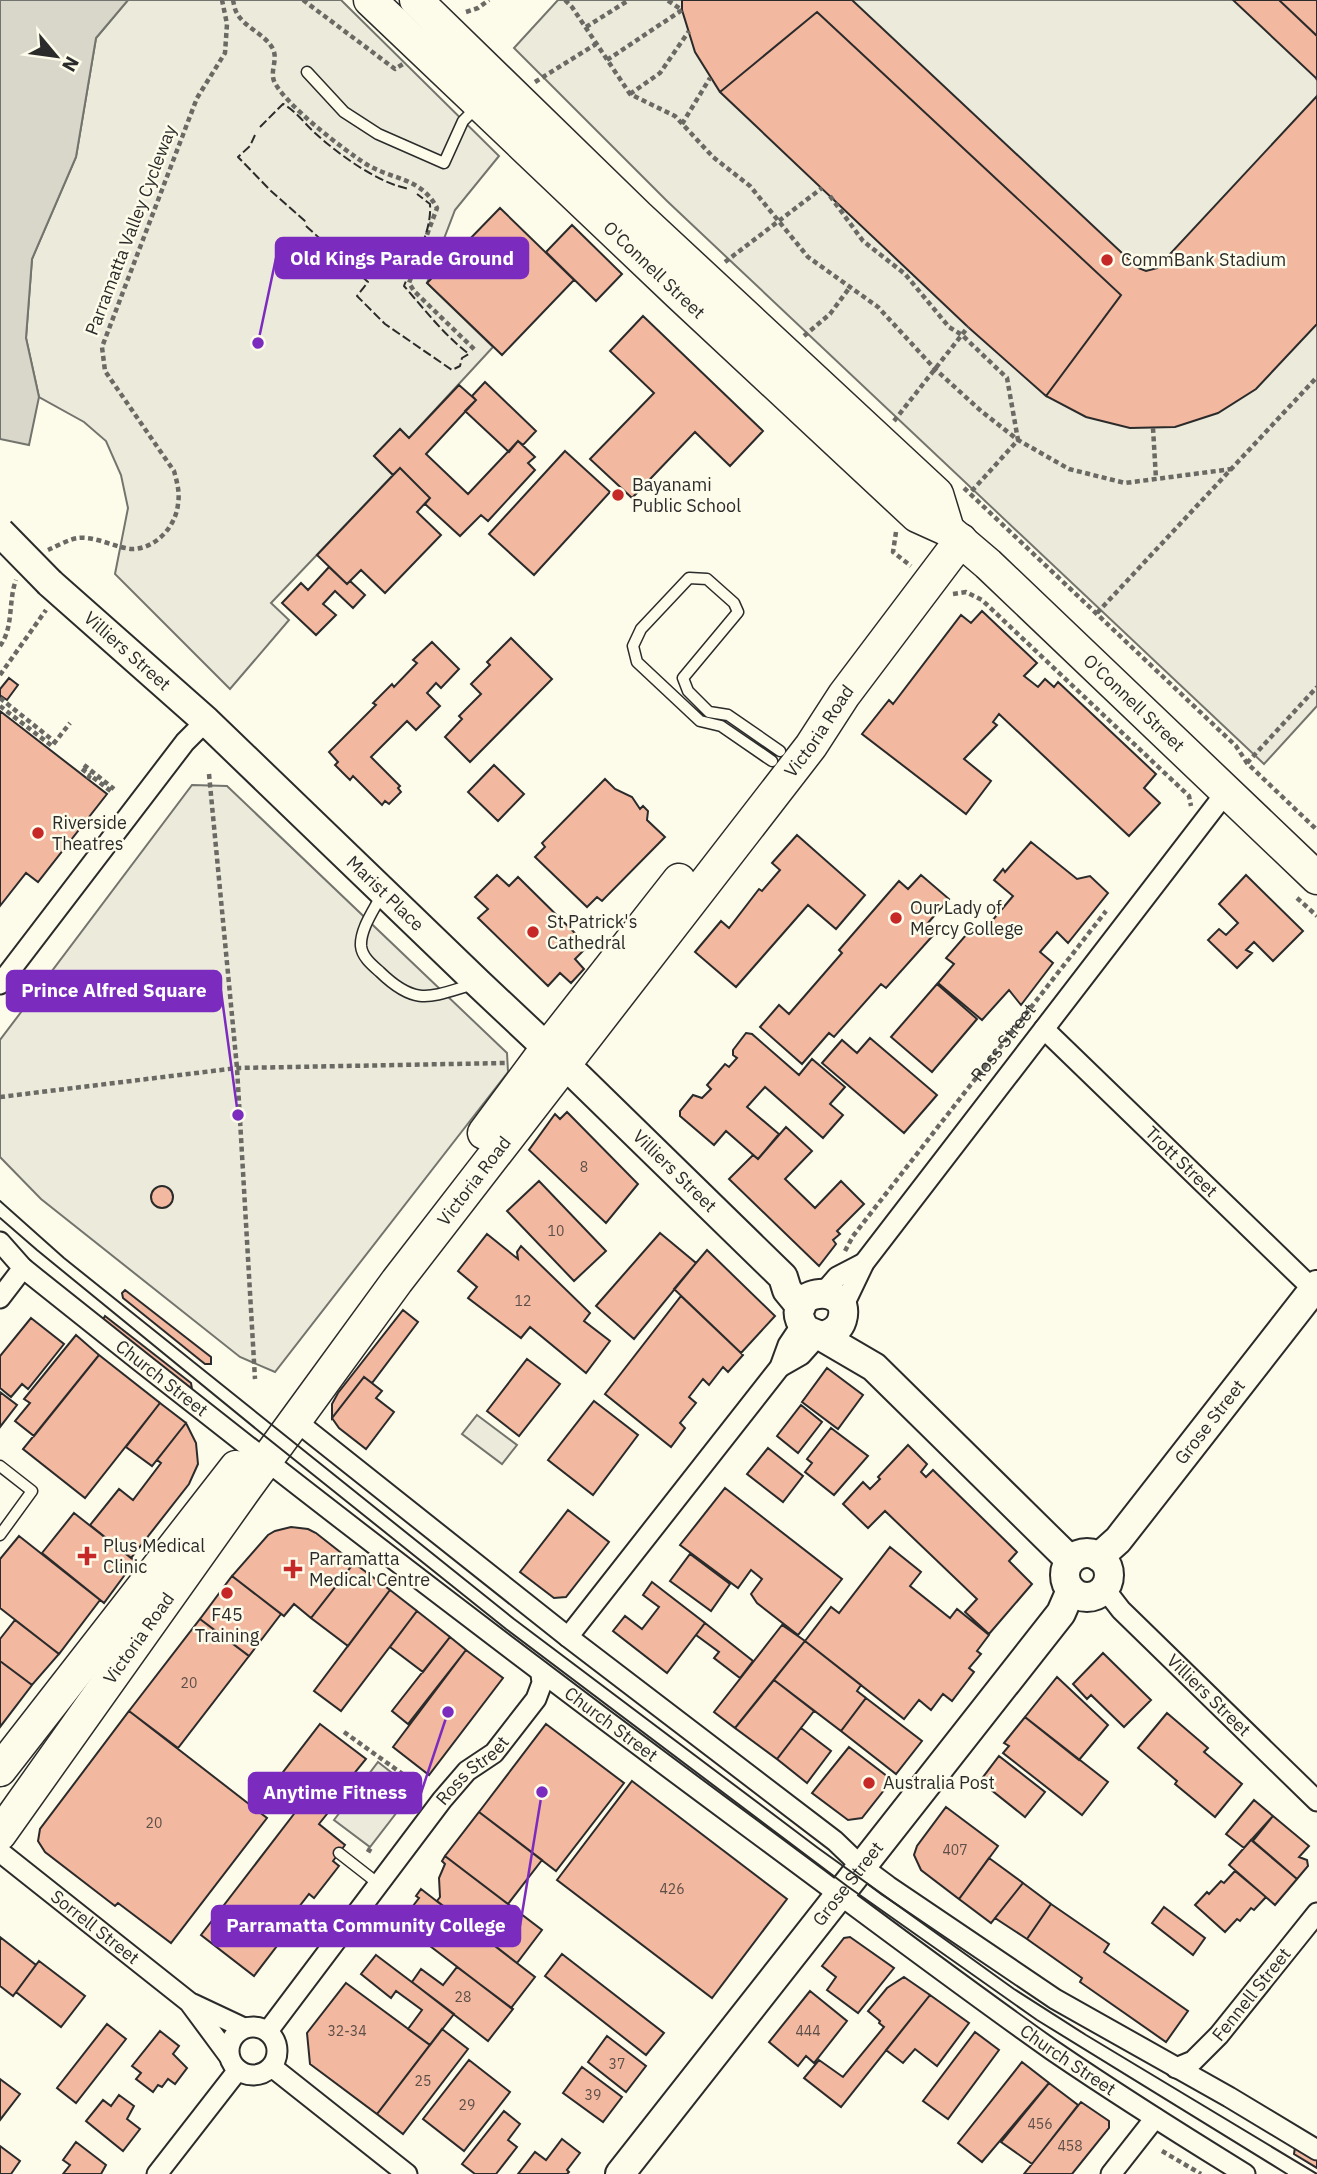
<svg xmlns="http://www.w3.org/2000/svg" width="1317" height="2174" font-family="'IBM Plex Sans',sans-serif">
<rect width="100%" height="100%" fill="#fdfbea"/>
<path fill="#ecebdb" stroke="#74746e" stroke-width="2" d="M128,0H341L499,156L455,210L427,283L493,347L409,438L400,429L374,456L393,475L271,603L289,620L230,689L115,574L128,508L121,475L106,441L84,422L39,397L26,338L32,259L76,157L96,38Z
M558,0H1317V706L1264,764L667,201L514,48Z
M192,785L227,786L507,1053L508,1072L275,1372L240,1357L41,1199L0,1157V1040Z
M477,1415L517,1445L502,1464L462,1434Z
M378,1762L414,1790L370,1847L334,1820Z"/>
<path fill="#d8d7c9" stroke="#74746e" stroke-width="2" d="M0,0H128L96,38L76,157L32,259L26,338L39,397L29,445L0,439Z"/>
<path fill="#f2b8a0" stroke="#2b2b2b" stroke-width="2" d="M682,0H852L1138,268L1146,271L1157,268L1317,96V324L1256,389L1218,413L1175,427L1130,428L1086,417L1046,396L968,327L720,92L695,52L682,10Z
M1233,0H1317V80L1316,78Z
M1279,0H1317V36Z
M817,12L1121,295L1046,396L968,327L720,92Z
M500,208L574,280L502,355L427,283Z
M572,225L622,274L596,301L546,252Z
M643,316L763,431L730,466L695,432L632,498L590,459L654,393L610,351Z
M485,382L536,431L523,445L518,441L509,452L465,411L476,400L472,396Z
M459,385L476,400L426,454L468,494L518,441L535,457L528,463L535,470L488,521L481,515L460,536L425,504L430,498L400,468L393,475L374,456L400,429L409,438Z
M565,451L610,492L534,575L489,534Z
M400,468L430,498L417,512L441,535L385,593L361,570L347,584L317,555Z
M329,567L347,584L350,581L365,595L353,608L335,591L323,604L336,615L316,635L282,603L301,583L308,590Z
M982,611L1037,663L1024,676L1038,687L1045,679L1054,687L1058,682L1156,774L1144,788L1160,803L1129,836L999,714L993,722L997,725L964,759L991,781L966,814L862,734L889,700L893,704L961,615L971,623Z
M511,638L552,679L470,762L445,737L462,719L459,716L481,694L471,684L490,665L487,662Z
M432,642L459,669L441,688L436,683L427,693L440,706L416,730L407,721L371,757L400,786L398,788L401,792L389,804L385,801L382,805L353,776L350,780L335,765L338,762L329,752L376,705L373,703L392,684L394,687L417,663L413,660Z
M9,678L18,685L7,700L1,696L0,698V689Z
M0,711L107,794L38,882L26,873L0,906Z
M494,765L524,794L498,821L468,792Z
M605,779L615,789L632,797L640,809L643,806L648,811L647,820L665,837L602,901L597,897L587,907L535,857L545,847L542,843Z
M797,835L865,895L836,929L808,905L736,987L695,952L721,921L729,928L759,889L762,891L780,870L772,863Z
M1031,842L1077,879L1090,876L1108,893L1068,943L1057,932L1040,952L1053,963L1021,1005L1009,990L982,1020L938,983L954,964L946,958L972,928L981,934L1013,896L994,880L1003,869L1005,872Z
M497,875L509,886L518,877L588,946L575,959L584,969L571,983L560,973L548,986L478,918L488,909L475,897Z
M921,875L949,899L927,924L936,932L886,988L881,984L834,1037L829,1033L802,1064L760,1027L779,1005L789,1014L842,953L839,950L899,881L908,889Z
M1246,875L1303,931L1273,961L1254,942L1246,950L1252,953L1237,968L1208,940L1219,929L1226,935L1238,923L1219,904Z
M937,984L977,1019L932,1072L891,1037Z
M746,1033L752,1034L799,1075L812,1059L845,1087L830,1104L843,1115L823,1138L765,1087L747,1107L779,1134L758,1159L726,1131L714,1145L680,1116V1111L693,1095L702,1098L711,1089L707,1085L725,1064L729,1067L737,1058L733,1055V1050Z
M870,1038L937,1095L904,1133L822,1063L842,1040L857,1053Z
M567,1112L638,1184L606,1223L529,1150L555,1114L560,1119Z
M786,1127L812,1151L785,1179L815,1208L841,1181L864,1204L837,1231L840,1234L833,1240L836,1244L819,1266L729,1179L753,1155L758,1159Z
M539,1181L606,1251L574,1281L507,1211Z
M151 1197a11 11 0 1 1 22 0a11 11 0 1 1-22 0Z
M660,1233L696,1263L634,1339L596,1306Z
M487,1234L518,1259L517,1252L521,1246L590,1313L584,1321L610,1341L586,1373L530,1327L521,1338L468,1298L477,1287L458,1271Z
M707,1250L775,1316L741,1353L674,1289Z
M125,1290L211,1357V1364H205L123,1298L122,1293Z
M681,1296L743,1355L728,1372L723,1367L709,1385L703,1379L689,1397L696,1403L680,1423L685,1428L671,1447L605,1394Z
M403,1310L418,1322L372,1383L364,1377L332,1418V1404L338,1393Z
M105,1316L191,1383L192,1389L102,1321Z
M31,1318L64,1344L28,1389L22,1384L11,1397L0,1388V1356Z
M76,1335L99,1355L34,1436L15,1421L30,1403L24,1399Z
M99,1355L160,1403L85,1498L23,1449Z
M527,1359L560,1384L519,1436L487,1411Z
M827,1368L863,1395L838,1429L802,1402Z
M364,1377L382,1391L376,1398L394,1412L366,1449L339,1428L332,1418Z
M0,1392L17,1405L0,1427Z
M594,1401L638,1435L593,1495L548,1460Z
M160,1403L186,1423L152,1466L126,1447Z
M801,1405L822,1422L798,1453L777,1436Z
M186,1423L196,1443L198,1464L189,1484L131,1558L90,1525L119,1489L133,1500L161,1463L157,1460Z
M831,1428L868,1456L834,1495L805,1472L812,1463L807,1459Z
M908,1445L927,1464L921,1472L926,1477L933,1470L1017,1552L1009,1561L1032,1584L989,1634L965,1612L977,1599L885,1511L868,1528L843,1504L863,1482L870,1489L880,1479L878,1477Z
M768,1448L803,1476L783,1502L747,1474Z
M725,1488L842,1579L798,1635L757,1603L751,1594L762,1579L751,1570L738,1588L680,1545Z
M568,1510L609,1542L566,1597L554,1598L520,1572Z
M74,1513L135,1561L104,1603L42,1553Z
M291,1527L308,1529L316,1533L354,1563L311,1618L294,1604L284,1616L232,1576L268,1535L275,1531Z
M19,1536L100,1600L59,1654L0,1608V1559Z
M890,1547L921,1572L910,1586L950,1618L957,1609L989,1635L977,1651L981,1654L969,1668L974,1672L952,1701L943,1694L931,1710L919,1700L904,1719L805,1641L831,1607L839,1613Z
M690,1554L730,1584L711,1611L670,1581Z
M354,1563L390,1590L348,1646L311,1618Z
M232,1576L281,1614L249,1656L200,1619Z
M652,1582L705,1623L667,1673L613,1631L625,1616L642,1629L659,1607L643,1595Z
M390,1590L417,1611L341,1711L314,1691Z
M417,1611L450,1637L423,1672L390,1647Z
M200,1619L249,1656L178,1748L129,1711Z
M15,1620L59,1654L32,1685L0,1661V1639Z
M705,1623L753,1661L740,1678L714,1658L719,1652L696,1635Z
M782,1625L805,1641L735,1728L714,1712Z
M450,1637L466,1650L408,1724L392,1711Z
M805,1641L861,1685L857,1691L866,1698L841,1731L774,1680Z
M466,1650L503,1678L429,1775L393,1747Z
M1103,1653L1151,1700L1124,1727L1091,1695L1087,1699L1073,1684Z
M0,1661L32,1685L0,1727Z
M1057,1677L1108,1725L1079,1760L1025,1717Z
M774,1680L814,1711L777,1759L735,1728Z
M866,1698L922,1741L896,1774L841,1731Z
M129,1711L267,1818L171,1943L118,1903L115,1906L45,1852L38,1841L40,1829Z
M1167,1713L1208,1748L1204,1752L1242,1784L1215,1817L1175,1784L1177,1781L1138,1748Z
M1025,1717L1108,1782L1082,1815L1003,1753L1009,1746L1004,1743Z
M320,1724L366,1759L352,1776L359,1781L335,1812L331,1809L319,1824L345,1845L333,1861L339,1866L314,1898L309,1894L285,1925L290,1929L254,1976L201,1935L297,1810L270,1789Z
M546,1724L624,1783L556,1871L479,1812Z
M801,1728L831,1751L807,1783L777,1759Z
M849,1747L892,1780L862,1818L848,1820L812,1793Z
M999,1756L1045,1792L1025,1817L980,1781Z
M632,1781L787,1899L712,1998L557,1880Z
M1254,1800L1273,1816L1244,1848L1226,1834Z
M946,1807L998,1846L959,1899L921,1870L914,1855L917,1846Z
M479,1812L542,1860L508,1904L445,1856Z
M1273,1816L1309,1846L1299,1857L1307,1860L1308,1866L1297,1879L1253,1841Z
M1251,1840L1297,1879L1275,1905L1229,1865Z
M445,1856L542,1930L517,1963L437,1901L440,1897L439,1878L445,1864L442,1861Z
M989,1858L1023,1883L991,1923L959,1899Z
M1235,1871L1266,1897L1254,1910L1251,1908L1240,1921L1237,1919L1225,1932L1195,1905L1207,1892L1209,1894L1221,1881L1224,1883Z
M1023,1883L1051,1904L1027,1939L995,1918Z
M421,1889L535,1977L511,2008L400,1923L419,1898L416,1896Z
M1051,1904L1109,1944L1104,1952L1188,2011L1166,2042L1080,1982L1082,1978L1027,1939Z
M1164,1907L1205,1938L1193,1955L1152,1923Z
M0,1937L36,1965L13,1996L0,1986Z
M850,1937L894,1968L858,2013L827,1990L836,1977L822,1966L844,1938Z
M562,1954L664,2033L646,2055L545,1976Z
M376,1955L454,2014L430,2045L408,2029L422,2010L396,1991L391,1998L361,1974Z
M39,1961L85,1996L61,2027L16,1992Z
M457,1967L513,2009L488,2041L412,1982L421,1969L443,1985Z
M904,1977L930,1995L841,2107L804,2078L819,2060L843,2077L884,2027L879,2023L880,2021L868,2011L887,1988Z
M346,1983L430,2045L377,2114L310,2064L307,2033Z
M810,1991L847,2021L814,2063L806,2056L798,2066L769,2042Z
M930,1995L969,2023L937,2066L915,2049L903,2063L886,2050Z
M107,2024L126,2039L76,2103L57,2088Z
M442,2029L468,2049L403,2134L377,2114Z
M160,2031L179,2046L173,2054L187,2068L175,2084L168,2079L162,2087L158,2085L153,2092L136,2079L141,2073L132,2066Z
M975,2032L999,2050L948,2119L923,2101Z
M607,2036L646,2066L626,2092L588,2062Z
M469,2060L510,2092L464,2151L423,2119Z
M1022,2062L1049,2083L982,2162L958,2143Z
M582,2067L622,2097L603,2122L563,2093Z
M0,2079L20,2094L0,2120Z
M1049,2083L1078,2105L1032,2164L1001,2142Z
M119,2095L134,2106L127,2119L140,2129L123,2151L86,2121L103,2100L111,2106Z
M1081,2102L1109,2121V2128L1072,2174H1024Z
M504,2111L520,2124L508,2140L517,2147L496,2174H475L462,2164Z
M562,2139L580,2153L567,2170L569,2172L567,2174H518L535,2152L546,2160Z
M76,2142L106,2165L101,2174H63L70,2165L63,2160Z
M0,2146L20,2161L11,2174H0Z
M1295,2147L1317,2159V2168L1294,2154Z"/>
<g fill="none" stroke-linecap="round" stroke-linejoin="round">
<g stroke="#2b2b2b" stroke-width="13">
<path id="lane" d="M307,72L344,112L378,134L444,163L463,121L476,108
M772,761L721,726L700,721L637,662L633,646L641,629L689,578L707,579L734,603L738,612L683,678L688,691L709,712L728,715L780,751
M381,896C374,910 360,929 361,946C362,957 372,965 380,972C416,1007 430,997 474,984
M0,1466L32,1491L0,1535
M339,1853L380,1885"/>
</g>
<g stroke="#2b2b2b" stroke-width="23">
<g id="street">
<path d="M0,984L185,742L206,721"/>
<path id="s2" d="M1044,1029L1317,1293"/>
<path id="s3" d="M0,1242L23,1268C261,1459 504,1646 750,1828C850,1902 950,1978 1052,2050C1115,2093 1180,2134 1245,2174"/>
<path d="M824,1292L837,1277L864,1263"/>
<path d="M0,1298L23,1268"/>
<path d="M842,1309L864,1263L1227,791"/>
<path d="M780,1367L801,1355L818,1336"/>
<path d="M296,1421L568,1637L835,1841L861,1866L888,1886L1055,1999L1229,2097L1317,2150"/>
<path id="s4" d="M1104,1588L1121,1610L1317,1801"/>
<path d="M568,1637L780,1367L788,1345L802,1324"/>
<path id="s5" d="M0,1852L189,2002L229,2056"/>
<path d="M193,2004L244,2028"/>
<circle cx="253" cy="2051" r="24"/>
<path id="s6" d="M268,2031L442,1800L467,1771L494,1753L536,1699L542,1683L541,1674"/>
<path d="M272,2067L407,2174"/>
<path id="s7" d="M1176,2068L1193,2061L1219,2035L1317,1913"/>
<path d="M157,2174L238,2070"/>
<path d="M1111,2174L1155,2118"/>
</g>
</g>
<g stroke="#2b2b2b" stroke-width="32">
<g id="secondary">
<path id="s8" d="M50,583L206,721L478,983L579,1078L783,1277L787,1290L801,1307"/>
<path d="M821,1336C831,1334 839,1330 842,1320C854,1279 775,1289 806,1330L821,1336L874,1367L1070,1560"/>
<circle cx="1087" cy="1575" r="22"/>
<path id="s9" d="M1099,1557L1118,1540L1317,1285"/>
<path id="s10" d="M620,2174L1061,1613L1071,1590"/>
</g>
</g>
<g stroke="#2b2b2b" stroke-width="35">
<g id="primary">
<path id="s11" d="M370,0L679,294L917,516L948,530L988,564L1317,878"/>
<path d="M416,0L638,216L937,494L948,530"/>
<path d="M484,1133L547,1048L679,880"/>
<path d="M0,1770L236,1467"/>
<path id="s12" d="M0,1834L246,1488L397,1281L811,746L844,695L961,540"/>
</g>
</g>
<g stroke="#6a6964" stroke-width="4.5" stroke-dasharray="5 3.5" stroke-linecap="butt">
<path d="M233,0C234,5 235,11 238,15C246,28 266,35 273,49C278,60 270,70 274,81C284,104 344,150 366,164C392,180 421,177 437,208L409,283L414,291L475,350"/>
<path d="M303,0L395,69L403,64"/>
<path d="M565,0L572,7L630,94L675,116L713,157L750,186L808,257L878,307L935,369L981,411L1018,440L1069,469L1125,483L1232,469"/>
<path d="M466,12L478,8L489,0"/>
<path d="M586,27L629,0"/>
<path d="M607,60L682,10L667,0"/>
<path d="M535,82L596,44"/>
<path d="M630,94L660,73L689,31"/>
<path d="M682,124L710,78"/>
<path d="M830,196L863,241L905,274L949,327L962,335L1007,378L1018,440L970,493"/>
<path d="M725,262L822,188"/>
<path d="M804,336L830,314L850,287"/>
<path d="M894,421L968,327"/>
<path d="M1153,428L1156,479"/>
<path d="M964,488L1236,746L1247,763L1317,830"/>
<path d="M896,532L893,552L911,566"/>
<path d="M48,550C57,546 69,539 78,538C96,536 116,548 132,549C156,549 176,526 178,504C180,492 177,482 174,471L105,371L102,347L197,98L225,53L227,24L222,0"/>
<path d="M953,594L966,592L982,600L1189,796L1191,806"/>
<path d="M1097,613L1317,377"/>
<path d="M0,646C14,627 8,601 16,580"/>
<path d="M0,675L46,610"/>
<path d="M0,698L55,742"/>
<path d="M0,706L52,746L70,723"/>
<path d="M1247,763L1317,687"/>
<path d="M84,765L114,789"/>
<path d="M82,769L90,775"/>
<path d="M209,774L237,1068L255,1379"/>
<path d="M88,779L90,775L112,792"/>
<path d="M1297,898L1317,916"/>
<path d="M0,1097L237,1068L505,1063"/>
<path id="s1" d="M845,1251L853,1236L1106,911"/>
<path d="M344,1732L422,1788"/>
<path d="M367,1849L372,1852"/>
<path d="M1162,2151L1201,2174"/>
</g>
<use href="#lane" stroke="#fdfbea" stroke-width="10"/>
<use href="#street" stroke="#fdfbea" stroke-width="19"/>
<use href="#secondary" stroke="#fdfbea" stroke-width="28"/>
<use href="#primary" stroke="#fdfbea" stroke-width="32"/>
<path stroke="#2b2b2b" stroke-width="2" d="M0,1201L64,1258L514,1619L818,1848L1014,1989L1086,2035L1317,2174
M0,1218L37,1250L261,1433L506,1629L847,1886L1037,2020L1287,2174"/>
<g stroke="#2b2b2b" stroke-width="32" stroke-linecap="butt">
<path id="secondary-bridge" d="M0,532L50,583"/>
</g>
<use href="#secondary-bridge" stroke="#fdfbea" stroke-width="28"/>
<path stroke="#2b2b2b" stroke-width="2" stroke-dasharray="9 3.5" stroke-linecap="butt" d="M260,127L283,104C296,111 304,123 315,133C338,154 379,184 410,189
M255,135L250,146L238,157L271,191L306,222
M306,226L368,282L357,296L385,324L452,370L460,366L462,358L469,354C444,335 425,310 404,286C414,260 432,233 430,204L417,194"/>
</g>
<g fill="#c62828" stroke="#fdfbea" stroke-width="2.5">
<circle cx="1107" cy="260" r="7"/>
<circle cx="618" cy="495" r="7"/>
<circle cx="38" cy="833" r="7"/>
<circle cx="896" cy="918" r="7"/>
<circle cx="533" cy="932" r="7"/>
<path d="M83.5 1545.5h7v7h7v7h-7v7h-7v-7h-7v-7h7z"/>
<path d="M289.5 1558.5h7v7h7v7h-7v7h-7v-7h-7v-7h7z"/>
<circle cx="227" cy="1593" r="7"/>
<circle cx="869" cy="1783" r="7"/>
</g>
<g text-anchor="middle" stroke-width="5" stroke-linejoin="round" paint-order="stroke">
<g font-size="14" fill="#5d4e48">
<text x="584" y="1172">8</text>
<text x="556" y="1236">10</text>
<text x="523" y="1306">12</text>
<text x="189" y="1688">20</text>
<text x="154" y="1828">20</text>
<text x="955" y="1855">407</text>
<text x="672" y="1894">426</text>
<text x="463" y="2002">28</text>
<text x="347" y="2036">32-34</text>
<text x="808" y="2036">444</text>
<text x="617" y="2069">37</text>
<text x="423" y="2086">25</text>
<text x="593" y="2100">39</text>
<text x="467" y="2110">29</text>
<text x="1040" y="2129">456</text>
<text x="1070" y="2151">458</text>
</g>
<g font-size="18" fill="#2b2b2b" stroke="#fdfbea">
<text transform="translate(131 230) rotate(-69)" y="6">Parramatta Valley Cycleway</text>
<text dy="6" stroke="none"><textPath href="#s11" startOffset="392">O'Connell Street</textPath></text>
<text dy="6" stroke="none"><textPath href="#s8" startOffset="103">Villiers Street</textPath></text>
<text dy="6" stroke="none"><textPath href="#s11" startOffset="1040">O'Connell Street</textPath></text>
<text dy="6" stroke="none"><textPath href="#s12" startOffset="1374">Victoria Road</textPath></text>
<text dy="6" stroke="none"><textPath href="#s8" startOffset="457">Marist Place</textPath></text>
<text dy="6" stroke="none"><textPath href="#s1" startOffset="262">Ross Street</textPath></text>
<text dy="6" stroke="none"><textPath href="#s2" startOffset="191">Trott Street</textPath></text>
<text dy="6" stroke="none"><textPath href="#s8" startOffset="858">Villiers Street</textPath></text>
<text dy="6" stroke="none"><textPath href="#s12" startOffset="807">Victoria Road</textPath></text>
<text dy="6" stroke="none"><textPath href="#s3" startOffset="212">Church Street</textPath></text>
<text dy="6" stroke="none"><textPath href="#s9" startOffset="175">Grose Street</textPath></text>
<text dy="6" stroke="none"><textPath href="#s12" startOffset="240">Victoria Road</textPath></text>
<text dy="6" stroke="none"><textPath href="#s4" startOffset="150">Villiers Street</textPath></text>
<text dy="6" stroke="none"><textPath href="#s3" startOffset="779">Church Street</textPath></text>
<text dy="6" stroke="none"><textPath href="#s6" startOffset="332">Ross Street</textPath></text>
<text dy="6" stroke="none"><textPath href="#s10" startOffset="369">Grose Street</textPath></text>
<text dy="6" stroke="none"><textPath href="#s5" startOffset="121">Sorrell Street</textPath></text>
<text dy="6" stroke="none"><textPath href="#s7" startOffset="107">Fennell Street</textPath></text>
<text dy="6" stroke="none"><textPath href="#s3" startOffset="1346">Church Street</textPath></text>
</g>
<g font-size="18" fill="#2b2b2b" stroke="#fdfbea" text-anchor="start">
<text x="1121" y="266">CommBank Stadium</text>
<text x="632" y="491">Bayanami<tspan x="632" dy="21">Public School</tspan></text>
<text x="52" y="829">Riverside<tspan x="52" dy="21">Theatres</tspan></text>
<text x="910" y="914">Our Lady of<tspan x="910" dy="21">Mercy College</tspan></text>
<text x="547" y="928">St Patrick's<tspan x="547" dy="21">Cathedral</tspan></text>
<text x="103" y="1552">Plus Medical<tspan x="103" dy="21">Clinic</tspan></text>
<text x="309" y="1565">Parramatta<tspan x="309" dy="21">Medical Centre</tspan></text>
<text x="227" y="1621" text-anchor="middle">F45<tspan x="227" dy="21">Training</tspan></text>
<text x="883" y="1789">Australia Post</text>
</g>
</g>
<path fill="none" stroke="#7b2cbf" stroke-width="2.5" d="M258 343L276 258M238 1115L221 991M448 1712L421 1793M542 1792L520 1926"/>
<g fill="#7b2cbf" stroke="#fdfbea" stroke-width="2.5">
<circle cx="258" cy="343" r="7"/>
<circle cx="238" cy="1115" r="7"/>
<circle cx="448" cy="1712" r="7"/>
<circle cx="542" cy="1792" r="7"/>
</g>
<g fill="#7b2cbf" stroke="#7b2cbf" stroke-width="2.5">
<rect x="276" y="238" width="252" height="40" rx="7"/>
<rect x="7" y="971" width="214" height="40" rx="7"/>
<rect x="249" y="1773" width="172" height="40" rx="7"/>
<rect x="212" y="1906" width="308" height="40" rx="7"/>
</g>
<g font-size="19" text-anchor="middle" font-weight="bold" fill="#fff">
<text x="402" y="265">Old Kings Parade Ground</text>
<text x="114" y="997">Prince Alfred Square</text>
<text x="335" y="1799">Anytime Fitness</text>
<text x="366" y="1932">Parramatta Community College</text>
</g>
<g transform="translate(56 56) rotate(119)" stroke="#fdfbea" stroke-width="5" paint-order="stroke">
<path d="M0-5L12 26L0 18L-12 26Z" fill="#2b2b2b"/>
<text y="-10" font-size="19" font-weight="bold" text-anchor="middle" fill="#2b2b2b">N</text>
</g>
</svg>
